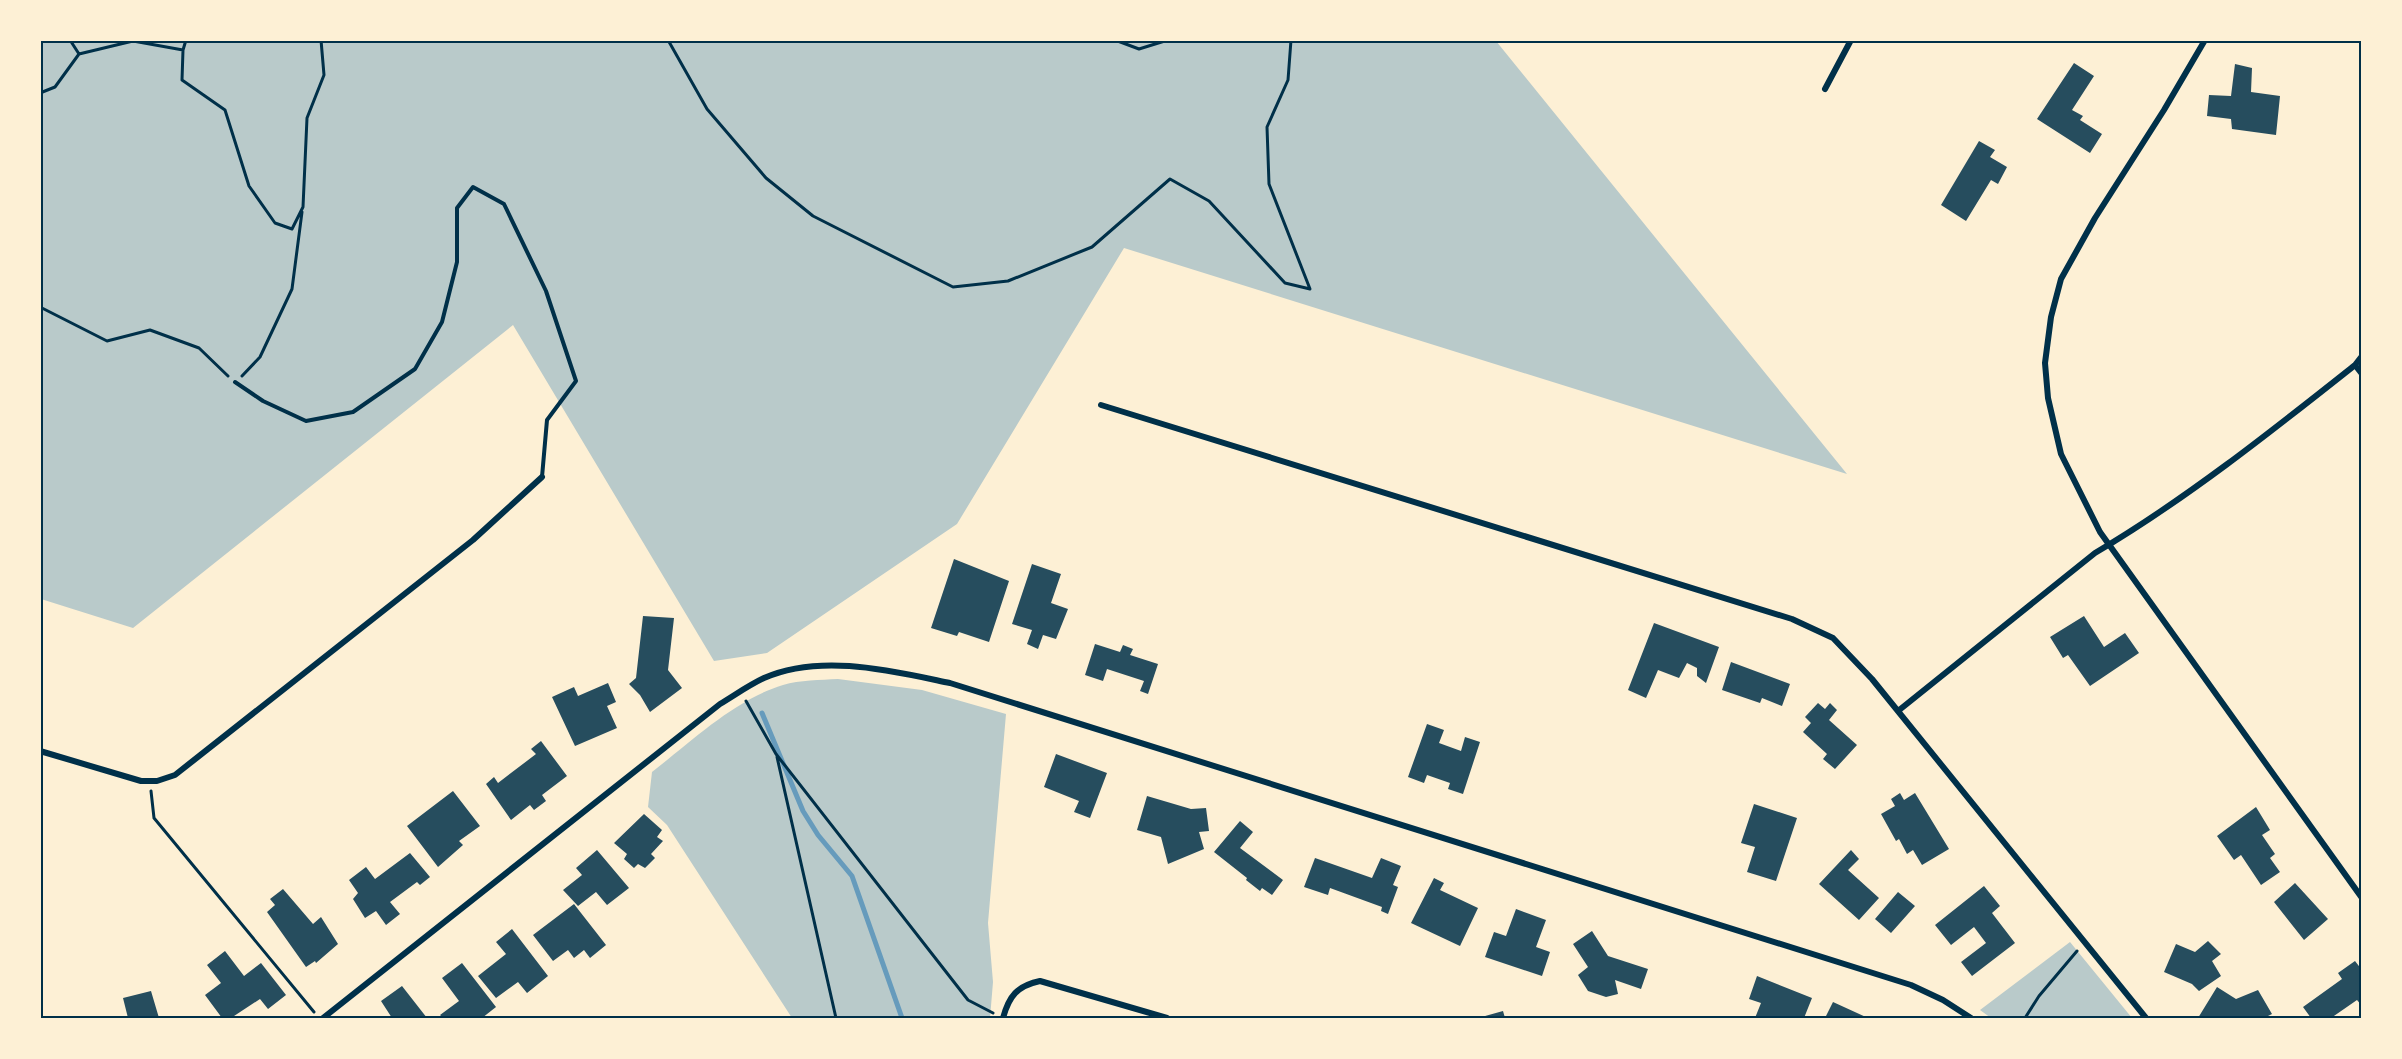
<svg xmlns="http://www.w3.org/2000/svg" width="2402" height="1059" font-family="Lato,sans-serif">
<rect width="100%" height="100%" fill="#fdf0d5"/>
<path fill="#b9caca" d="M40,41H1496L1847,474L1124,248L957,524L767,653L714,661L513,325L133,628L41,599Z
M838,679L922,690L1006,714L988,923L993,982L990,1018H792L667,825L648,807L652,772C692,741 734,700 783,685C800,680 820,680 838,679Z
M2070,942L2132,1018H1991L1980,1010Z"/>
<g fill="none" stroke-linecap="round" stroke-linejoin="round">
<path stroke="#669bbc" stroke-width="5" d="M762,713L803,811L818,835L852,876L902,1018"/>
</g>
<path fill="#264d5e" d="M2074,63L2094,76L2072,110L2083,116L2080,120L2102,134L2090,153L2037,119Z
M2235,64L2252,68L2251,92L2280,96L2276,135L2232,129L2231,119L2207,116L2209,95L2231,96Z
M1979,141L1995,150L1990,157L2007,167L1998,184L1991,180L1966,221L1941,205Z
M954,559L1009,581L989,642L959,632L957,636L931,628Z
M1032,564L1061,574L1051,603L1068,609L1056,639L1043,635L1038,649L1027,644L1032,630L1012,624Z
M643,616L674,618L668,670L682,688L650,712L640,695L629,684L636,678Z
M2084,616L2104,647L2125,633L2139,653L2090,686L2068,655L2063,658L2050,637Z
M1654,623L1719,647L1706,683L1697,676V668L1687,663L1679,678L1658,670L1646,698L1628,690Z
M1095,644L1120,652L1123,645L1133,649L1130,655L1158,664L1148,694L1140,691L1144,681L1107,669L1103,681L1085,675Z
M1731,662L1790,684L1782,706L1762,698L1760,703L1722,690Z
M608,683L616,702L607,706L617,728L575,746L552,697L574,687L578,696Z
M1818,703L1825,709L1830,703L1837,710L1829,720L1857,745L1835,769L1823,759L1827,754L1803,732L1811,723L1805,717Z
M1427,724L1444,730L1439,743L1461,751L1465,737L1480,742L1463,794L1448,789L1450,783L1427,775L1424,783L1408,777Z
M541,741L567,776L542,795L546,801L534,810L530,805L511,820L486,784L494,777L498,783L536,754L531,749Z
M1056,754L1107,773L1090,818L1074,812L1079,801L1044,787Z
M453,791L480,826L459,841L463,845L438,867L407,826Z
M1900,793L1904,800L1915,793L1949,849L1922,865L1913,850L1907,854L1899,839L1896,841L1881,814L1895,806L1891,799Z
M1147,796L1191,809L1206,808L1209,831L1199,832L1204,849L1168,864L1161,837L1137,830Z
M1754,804L1797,818L1776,881L1747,872L1755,847L1741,843Z
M2256,807L2270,830L2262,835L2275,854L2270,858L2280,872L2261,885L2241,855L2234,860L2217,836Z
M644,814L662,830L657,837L663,841L651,854L655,858L645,868L638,864L634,868L624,859L627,854L614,843Z
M1240,821L1253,832L1240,848L1283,880L1272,895L1262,888L1260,891L1246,880L1247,878L1214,852Z
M597,850L629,888L607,905L596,892L578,906L563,890L582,875L576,868Z
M1851,850L1859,859L1848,870L1879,898L1859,920L1819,884Z
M410,853L430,877L420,885L417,882L390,902L400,914L386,925L376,911L365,918L353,899L358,893L349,880L366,867L375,879Z
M1315,858L1372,878L1381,858L1401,866L1393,885L1398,887L1388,914L1381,911L1382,907L1330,888L1328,895L1304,887Z
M1434,878L1444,883L1440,890L1478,908L1460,946L1411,923Z
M2295,883L2328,919L2304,940L2274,902Z
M1984,886L2000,906L1992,913L2015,943L1972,976L1961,962L1986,943L1974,927L1951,945L1935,925Z
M283,889L313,924L321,917L338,944L316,963L315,961L306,967L267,912L275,905L270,899Z
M1898,892L1915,906L1891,933L1875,919Z
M574,904L606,945L590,958L584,950L574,958L568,950L553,961L533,935Z
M1516,909L1546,920L1536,947L1550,952L1542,976L1485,957L1494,932L1506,936Z
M512,929L548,976L527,993L518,982L496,998L478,976L506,954L496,942Z
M1592,931L1608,956L1648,969L1641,989L1615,980L1618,994L1606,997L1588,991L1578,975L1588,967L1573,944Z
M2208,941L2221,954L2212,961L2221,976L2199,991L2192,984L2164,972L2176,944L2195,952Z
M225,951L244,976L261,963L286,995L268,1009L260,999L231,1018H222L205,995L221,983L207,965Z
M2355,961L2362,970V1006L2357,1000L2331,1018H2311L2303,1007L2342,979L2338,973Z
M462,963L496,1007L482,1018H443L440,1015L459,1001L442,978Z
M1757,976L1812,998L1804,1018H1755L1761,1003L1749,999Z
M402,986L427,1018H392L381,1001Z
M2217,987L2236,999L2258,990L2272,1014L2264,1018H2198Z
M151,991L159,1018H128L123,998Z
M1833,1002L1868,1018H1825Z
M1503,1011L1505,1018H1478Z"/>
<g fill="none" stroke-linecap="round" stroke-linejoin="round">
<path stroke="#003049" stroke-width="3" d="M70,40L79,54L133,41L183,50L182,80L225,110L249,186L275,223L292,229L303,207L307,118L324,75L321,40
M668,40L707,109L766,178L813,216L953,287L1008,281L1092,247L1170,179L1209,201L1285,283L1310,289L1269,184L1267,127L1288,80L1291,40
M1115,40L1139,49L1168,40
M183,50L186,40
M40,93L55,87L79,54
M40,307L107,341L150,330L199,348L228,376
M242,376L260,357L292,289L302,212
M746,701L776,754L968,1000L993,1013
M777,757L836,1018
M151,791L154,818L314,1012
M2025,1018L2039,996L2077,951"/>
<path stroke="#003049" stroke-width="4" d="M235,382L263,401L306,421L353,412L415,369L442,322L457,262V208L473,187L504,204L546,291L576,381L547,420L542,477"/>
<path stroke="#003049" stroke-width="6" d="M2205,40L2164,110L2095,218L2061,279L2051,317L2045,363L2048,398L2061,454L2100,532L2362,898
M1825,89L1851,40
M2355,365L2362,374
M1101,405L1792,619L1833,638L1872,679L2146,1018
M1898,711L2095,553C2185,500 2273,430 2355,365L2362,356
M40,751L141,781H157L175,775L473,540L542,477
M323,1018L720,704C735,695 749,685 764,678C821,653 892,671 950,683L1911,985L1943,1000L1971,1018
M1003,1018C1009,996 1017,986 1040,981L1167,1018"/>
</g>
<rect width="2402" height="1059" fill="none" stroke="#fdf0d5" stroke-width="84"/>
<rect x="42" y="42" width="2318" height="975" fill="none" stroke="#003049" stroke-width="2"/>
</svg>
